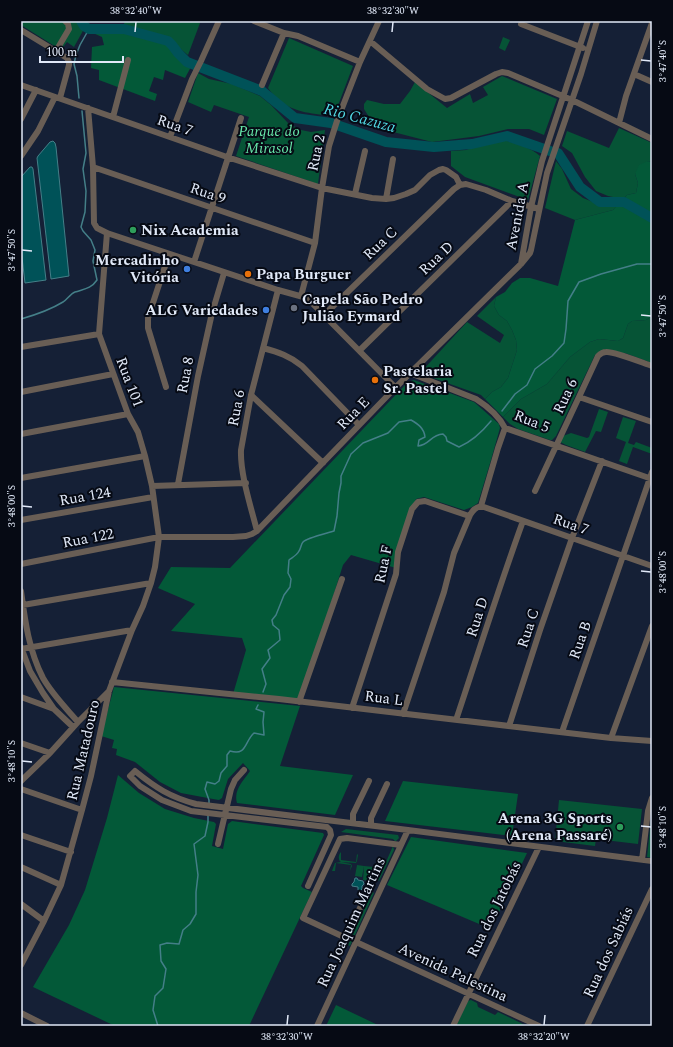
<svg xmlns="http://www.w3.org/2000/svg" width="673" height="1047" font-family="Spectral,serif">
<rect width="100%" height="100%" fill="#152036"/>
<path fill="#065436" d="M21,21H78L84,29L74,47L67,42L61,50L21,25Z
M125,21H194L200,23L188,55L169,40L123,27Z
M503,37L510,40L505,51L499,48Z
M289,38L353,66L334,116C315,114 294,113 279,100C275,97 271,92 268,88Z
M198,73L209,79L232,84L260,96L271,105L288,123L301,130L311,132L325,130L318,184L236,156L249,117L214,105L211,112L188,102Z
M502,76L557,99L544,135L529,129H508L479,136L432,142L366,125V121L369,117L364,109V104L367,100L384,104H400L410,91L415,82L447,108L470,94L473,103L488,95L483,87Z
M619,128L652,143V162L648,161L635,174L638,183L636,193L627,195L623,199L608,196L596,191L585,177L572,153L562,146L567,131L609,148Z
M503,140C515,143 530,147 540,156L528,200L465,177L451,166V151L466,150L493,141Z
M556,161L562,169L571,189L583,198L598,204L616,207L613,210L575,220L545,208Z
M496,297L494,306L499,315L507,321L512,330L516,340L517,350L508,378L501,387L492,392L485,399L481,395L422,374L421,372L467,322L500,343L504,335L477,316Z
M652,316V363L625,353L595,355L556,436L552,440H550L518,429L510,424L503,417L521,399L547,384L570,357L590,342L599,339L618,341L623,338L628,324L632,321L646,320Z
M599,409L608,412L601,432L596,431L585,452L566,445L560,442L563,436L571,433L587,438L589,437Z
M623,417L636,421L628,443L634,445L636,442L652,448V454L633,447L627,464L619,461L626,442L616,438Z
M559,800L642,809L638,844L596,839L595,846L555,841Z
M652,811V858L647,857Z
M346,829L398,835L399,838L396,841H395L393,839L341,832Z
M393,846L394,850L379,881L378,880Z
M341,852V860L356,862L357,854L358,855L357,861L356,863L341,862L351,864L352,866L350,871L351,865L336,863L335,871H332L335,863L341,862C338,860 338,855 341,852Z
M357,865L364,866L362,877L355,876Z
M364,866L374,867L372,881L363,880Z
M372,892L374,893L350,946L348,945Z
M471,1000L477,1003L478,1007L495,1015L498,1012L527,1026H456L468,1001Z"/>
<path fill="#035938" d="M93,33H130L162,42L182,54L192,65L185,78L165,70L163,80L154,77L149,91L157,94L155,101L99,80V70L91,68L92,47L104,45L102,37Z
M648,161L652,162V316L646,320L632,321L628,324L623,338L618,341L599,339L590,342L570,357L547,384L521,399L503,417L485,399L492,392L501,387L508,378L517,350L516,340L512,330L507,321L499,315L494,306L496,297L505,292L512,283L520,278H530L558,286L575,220L613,210L627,195L636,193L638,183L635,174L639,165Z
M414,380L474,402L499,424L500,428L491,460L478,503L472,507L464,510L424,497L416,499L397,553L396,568L351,555L343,565L300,701L233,694L246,650L242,638L171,631L195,604L158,588L171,567L230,568L408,382Z
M114,687L300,706L280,766L353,775L335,815L237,803C233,790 244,780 250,771L243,763L228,779L222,798L219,800L213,799L181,793L160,782L135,762L116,755L117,749L112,748L114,740L101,736Z
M118,775L139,793L165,809L194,818L214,822L216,824L212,846L223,849L228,824L232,821L323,833L324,835L301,886L303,888L312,892L249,1026H115L33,987L69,925L85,890L107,818Z
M403,781L518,794L512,836L385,821Z
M411,837L527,853L491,929L387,885Z
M336,1005L380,1026H326Z"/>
<path fill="#005258" stroke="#447f88" d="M53,141L55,143L56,147L69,276L51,279L37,158L38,156L50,142Z
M30,167H32L33,169L46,280L25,283L21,249V177Z
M355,878H357L358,880L363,881L364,884L362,886V889L360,891L358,890V887L352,886V884L354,882Z"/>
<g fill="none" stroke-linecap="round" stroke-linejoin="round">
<path stroke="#447f88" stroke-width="1.5" d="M79,98L77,76L74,64L76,55L80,45L89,29
M21,319C35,315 50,310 63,302C67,300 70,294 75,292C84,289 91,289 97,280L93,261L95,250L91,240L83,231L81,227L85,212L86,191L83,169L86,153L82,111
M502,411L515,394L527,385L535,369L552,356L564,343L566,329L568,301L579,282L601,274L637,264H652
M263,692L266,684L262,669L270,658L268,650L280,640L279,630L273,625L272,620L276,615L284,595L290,587L291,579L288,573L289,560C293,557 297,555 299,551C301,548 301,544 303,542C306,538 328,533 334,531L337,516L339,493L341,483V476L351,454L363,443L388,433L399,422L411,420C418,424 424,428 425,437L419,440L418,446C430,445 430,435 443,434L446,437L447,441L459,447C473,441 482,432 491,421
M209,804V800L205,789L207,782L215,784L219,781L221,773L227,766V755L230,751C247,756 244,742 254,733L264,735L263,722L264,712L256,709L258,705
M158,1026L153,1010L155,996L163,988L166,969L161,961L160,945L167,943L179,944L183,930L190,924L196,914V892L198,875L194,844L205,836L208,822V814"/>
<path stroke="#005258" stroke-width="10" d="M81,21L84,26L89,29H124L168,41L172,45L178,53L187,62L262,91L295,118L331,123L386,142L434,147L472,144L507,136L550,151L558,153L580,187L600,202H624L652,218"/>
<path stroke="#695e55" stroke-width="6" d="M254,21L284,33L298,36L360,62
M521,24L583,48
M21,30L67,58L69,62V65L60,98
M370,41L427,89L445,99L451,98L496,74L502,72L508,73L572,100L652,139
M56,51L69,29L68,24L65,21
M634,74L652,82
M21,85L227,157L322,188L372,198L386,199L394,198L406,194L415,190L430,175L439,170L443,169L446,170L456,177L460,185
M262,85L284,33
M88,108L93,167L94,223L97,228L107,233L278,290L307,298L396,388
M113,117L128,60
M21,119L36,90
M619,123L626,96L652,23
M170,137L192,79L201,61L219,21
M21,156L38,131L55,97
M93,167L315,243
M355,194L365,151
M386,199L393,159
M194,262L241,118
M521,264L531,207L542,161L588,21
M301,296L315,243L322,188L329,146L337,121L360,62L379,21
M324,315L454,189L460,185L466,184L486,190L512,201L539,209
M21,347L99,334
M263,348C278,352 290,356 302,366L359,425
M360,350L512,201
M410,373L476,399C487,406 499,416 505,428L652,479
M166,387L148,328V318L169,254
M21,392L113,374
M251,395L323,463
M579,397L652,422
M21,434L128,414
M21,478L145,456
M178,484L198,376L212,313L224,273
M152,486L246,483
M535,491L579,397L598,356C600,354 603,352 606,352C614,351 643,363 652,366
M481,506L652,566
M481,506L498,448L505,428
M21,520L153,497
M257,531C251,507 240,474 241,450L251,395L278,290
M21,564L159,537H233L246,536L252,534L257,531L394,389L521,264L530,253L531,250L547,173L581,74L597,21
M21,591C25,621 29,651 43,678C52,694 66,708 78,722
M23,605L151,583
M21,647L30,671L43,693L54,709L73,727
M21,649L132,630
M112,682L279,699L611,738L652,741
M21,697L54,709
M299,702L342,579
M352,708L396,574L398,552L412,509L418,502L425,501L469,516
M403,714L444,592L454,553L470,515C473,510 475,508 481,506
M456,720C478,654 499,587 523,521
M509,726L540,630L572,538L602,461
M562,732L652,472
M611,738L652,626
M21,743L50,753
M21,781L50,753L78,722L109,691
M21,789L82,810
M353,823V814L369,781
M371,825V818L387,784
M21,835L71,852
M218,844L231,789L235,780L244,770
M642,860L648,811L652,798
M21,867L61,885
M308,886L331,835L330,830L327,827L191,811L162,800L140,786L130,776L135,771C156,788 170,797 196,804L408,830L652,861
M366,895L346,938L303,918L340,839L347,838L401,845
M21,904L44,921
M356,942L539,1026
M21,965L44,921L61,885L82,810L91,776L109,691L132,630L143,606L151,583L155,567L159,537L152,486L145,456L138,432L128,414L99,334L107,233
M21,1013L47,1026
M317,1026L408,830
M453,1026L539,847
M587,1026L652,889"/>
</g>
<path fill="none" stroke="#e1e9f8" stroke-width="1.5" d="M135,32L136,22M392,32L393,22M641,60L651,61M22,250L32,251M641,315L651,316M22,506L32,507M641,571L651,572M22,761L32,762M641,826L651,827M287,1025L288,1015M544,1025L545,1015"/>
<g fill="#2e9e5b" stroke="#060a14" stroke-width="1.5">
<circle cx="133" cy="230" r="4"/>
<circle cx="620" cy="827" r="4"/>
</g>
<g fill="#3f7fe0" stroke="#060a14" stroke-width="1.5">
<circle cx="187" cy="269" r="4"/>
<circle cx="266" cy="310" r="4"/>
</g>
<g fill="#e8710a" stroke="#060a14" stroke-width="1.5">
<circle cx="248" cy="274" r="4"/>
<circle cx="375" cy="380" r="4"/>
</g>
<circle fill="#6b7280" stroke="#060a14" stroke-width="1.5" cx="294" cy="308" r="4"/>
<g text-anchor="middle" stroke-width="4" stroke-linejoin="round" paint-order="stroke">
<g font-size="15" fill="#e1e9f8" stroke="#060a14">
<text transform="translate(175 125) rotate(19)" y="5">Rua 7</text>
<text transform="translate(316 153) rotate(-78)" y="5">Rua 2</text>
<text transform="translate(208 193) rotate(19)" y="5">Rua 9</text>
<text transform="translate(517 216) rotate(-79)" y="5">Avenida A</text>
<text transform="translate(380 243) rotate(-44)" y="5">Rua C</text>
<text transform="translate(436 258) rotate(-44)" y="5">Rua D</text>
<text transform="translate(185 375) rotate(-79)" y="5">Rua 8</text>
<text transform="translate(130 382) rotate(69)" y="5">Rua 101</text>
<text transform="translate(565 396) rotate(-65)" y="5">Rua 6</text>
<text transform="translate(236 408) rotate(-79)" y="5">Rua 6</text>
<text transform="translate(353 413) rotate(-46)" y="5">Rua E</text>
<text transform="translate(532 421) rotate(22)" y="5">Rua 5</text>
<text transform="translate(85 496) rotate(-10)" y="5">Rua 124</text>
<text transform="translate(571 524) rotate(19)" y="5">Rua 7</text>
<text transform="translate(88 538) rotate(-11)" y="5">Rua 122</text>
<text transform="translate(383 564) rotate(-78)" y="5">Rua F</text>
<text transform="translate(477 617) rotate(-72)" y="5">Rua D</text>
<text transform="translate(528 628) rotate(-72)" y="5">Rua C</text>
<text transform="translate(580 640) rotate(-71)" y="5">Rua B</text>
<text transform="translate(384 698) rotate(7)" y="5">Rua L</text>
<text transform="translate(83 750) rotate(-77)" y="5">Rua Matadouro</text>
<text transform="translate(494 909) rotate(-64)" y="5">Rua dos Jatobás</text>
<text transform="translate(351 922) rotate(-65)" y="5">Rua Joaquim Martins</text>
<text transform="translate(608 952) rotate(-65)" y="5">Rua dos Sabiás</text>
<text transform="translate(453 972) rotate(25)" y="5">Avenida Palestina</text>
</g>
<g font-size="15" font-style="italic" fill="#66e6a9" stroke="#060a14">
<text x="269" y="136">Parque do<tspan x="269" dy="17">Mirasol</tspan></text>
</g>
<g font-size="15" font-weight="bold" fill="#e1e9f8" stroke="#060a14" text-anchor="start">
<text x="141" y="235">Nix Academia</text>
<text x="179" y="265" text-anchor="end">Mercadinho<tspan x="179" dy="17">Vitória</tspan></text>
<text x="256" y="279">Papa Burguer</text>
<text x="302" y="304">Capela São Pedro<tspan x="302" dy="17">Julião Eymard</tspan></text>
<text x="258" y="315" text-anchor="end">ALG Variedades</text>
<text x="383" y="376">Pastelaria<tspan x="383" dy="17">Sr. Pastel</tspan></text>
<text x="612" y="823" text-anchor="end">Arena 3G Sports<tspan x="612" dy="17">(Arena Passaré)</tspan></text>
</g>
<g font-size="16" font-style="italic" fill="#51d7e2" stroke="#060a14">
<text transform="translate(360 117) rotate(15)" y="6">Rio Cazuza</text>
</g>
</g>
<rect width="673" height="1047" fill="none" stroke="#060a14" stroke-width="44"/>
<path d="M40 56v6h83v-6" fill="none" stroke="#e1e9f8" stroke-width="2"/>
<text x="46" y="56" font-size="12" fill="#e1e9f8" stroke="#060a14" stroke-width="3" paint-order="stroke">100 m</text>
<rect x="22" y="22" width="629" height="1003" fill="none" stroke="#e1e9f8" stroke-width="1.5"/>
<g font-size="10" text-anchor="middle" fill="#e1e9f8">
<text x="136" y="14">38°32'40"W</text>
<text x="393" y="14">38°32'30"W</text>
<text transform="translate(662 61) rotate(-90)" y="4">3°47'40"S</text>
<text transform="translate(11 250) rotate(-90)" y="4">3°47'50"S</text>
<text transform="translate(662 316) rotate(-90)" y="4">3°47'50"S</text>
<text transform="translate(11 506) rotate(-90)" y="4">3°48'00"S</text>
<text transform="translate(662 572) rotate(-90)" y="4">3°48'00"S</text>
<text transform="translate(11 761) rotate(-90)" y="4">3°48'10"S</text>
<text transform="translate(662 827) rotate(-90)" y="4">3°48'10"S</text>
<text x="287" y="1040">38°32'30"W</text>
<text x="544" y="1040">38°32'20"W</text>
</g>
</svg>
